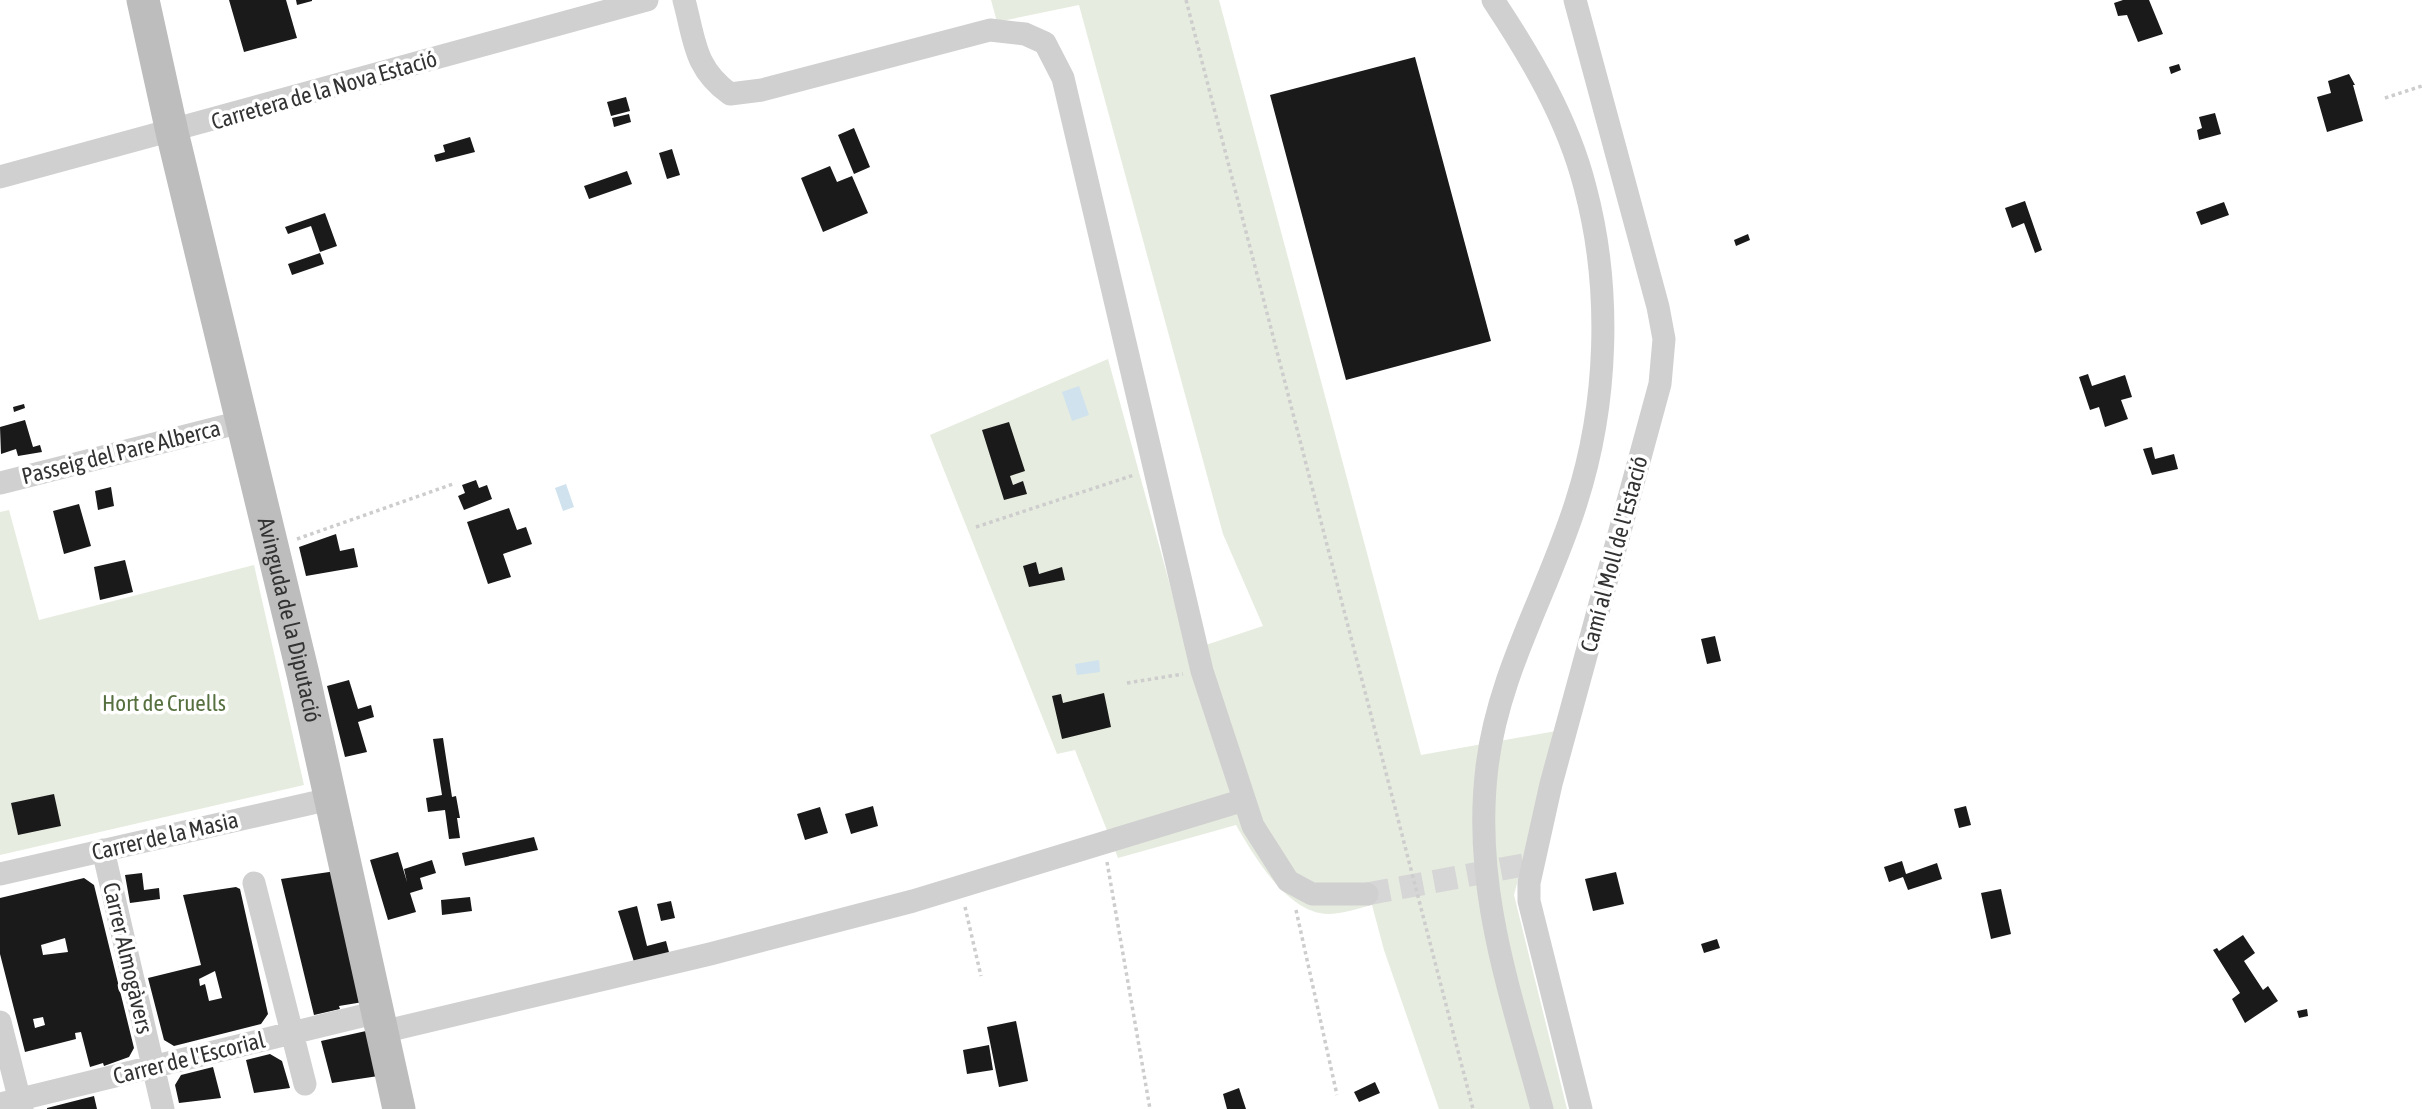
<svg xmlns="http://www.w3.org/2000/svg" width="2422" height="1109" font-family="'Asap Condensed',sans-serif">
<rect width="100%" height="100%" fill="#fff"/>
<path fill="#e6ecdf" d="M991,0H1219L1421,755L1556,731L1514,895L1567,1109H1439L1384,950L1372,905C1359,908 1342,914 1328,914C1287,913 1254,856 1236,825L1118,858L1075,750L1057,754L930,435L1108,359L1188,651L1263,626L1223,534L1079,5L997,22Z
M9,510L39,620L254,565L304,785L0,855V512Z"/>
<path fill="#cfe2ee" d="M1079,386L1089,415L1072,421L1062,392Z
M566,484L574,507L563,511L555,488Z
M1099,660L1100,672L1077,675L1075,664Z"/>
<path fill="#1a1a1a" fill-rule="evenodd" d="M229,0H286L297,38L244,52Z
M296,0H312V1L297,5Z
M2123,0H2149L2163,34L2138,42L2127,15L2118,16L2114,3Z
M1415,57L1491,341L1346,380L1270,95Z
M2179,64L2181,70L2171,74L2169,67Z
M2349,74L2355,85H2353L2363,121L2327,132L2317,97L2331,93L2328,81Z
M626,97L630,111L611,116L607,102Z
M2215,113L2221,134L2199,140L2197,130L2202,128L2199,117Z
M629,114L631,122L614,127L612,118Z
M854,128L870,167L854,174L838,135Z
M470,137L475,152L436,162L434,155L445,152L443,145Z
M672,149L680,175L667,179L659,153Z
M830,166L837,182L852,176L868,213L823,232L801,178Z
M627,171L632,184L589,199L584,186Z
M2025,201L2042,250L2035,253L2024,223L2012,228L2005,208Z
M2224,202L2229,215L2201,225L2196,212Z
M325,213L337,246L320,252L311,226L288,234L285,227Z
M1748,234L1750,240L1736,246L1734,240Z
M320,253L324,264L292,275L288,264Z
M2088,374L2092,386L2125,375L2132,397L2121,400L2128,419L2105,427L2099,407L2090,410L2079,377Z
M24,404L25,408L14,412L13,407Z
M25,420L33,447L40,445L42,452L18,456L16,449L1,454L0,427Z
M1009,422L1025,471L1010,476L1013,485L1023,481L1027,494L1004,500L982,430Z
M2152,447L2155,459L2174,454L2178,469L2152,475L2143,449Z
M476,480L479,488L487,485L492,499L464,510L458,496L465,493L462,485Z
M111,487L114,506L98,510L95,491Z
M79,504L91,546L64,554L53,511Z
M509,508L517,530L526,527L532,544L503,554L511,577L488,584L467,522Z
M336,534L340,551L354,548L358,567L306,576L299,547Z
M125,560L133,592L100,600L94,567Z
M1036,562L1039,574L1062,567L1065,580L1029,587L1023,566Z
M1715,636L1721,661L1707,664L1701,639Z
M349,680L358,709L371,705L374,717L358,722L367,752L345,757L327,686Z
M1104,693L1111,727L1062,739L1052,696L1061,694L1063,703Z
M443,738L452,797L456,796L460,818H457L460,838L449,839L445,810L428,812L426,798L442,795L433,739Z
M54,794L61,826L18,835L11,803Z
M873,806L878,826L851,834L845,814Z
M1966,806L1971,825L1959,828L1954,809Z
M820,807L828,833L805,840L797,814Z
M534,837L538,850L465,866L462,853Z
M398,852L407,882L404,869L432,860L436,873L420,878L423,889L410,893L416,912L388,920L370,860Z
M1902,861L1906,874L1937,863L1942,879L1908,890L1903,877L1889,882L1884,867Z
M343,870L375,1000L339,1006L340,1009L314,1015L281,879Z
M1616,872L1624,904L1593,911L1585,879Z
M142,873L144,890L159,888L160,899L130,903L125,875Z
M84,878L94,885L134,1048L129,1057L104,1066L103,1063L90,1067L81,1032L75,1033L76,1039L25,1052L0,954V898ZM65,938L68,952L43,955L41,945ZM43,1017L45,1025L35,1028L33,1019Z
M236,887L240,889L268,1014L261,1024L174,1046L164,1040L148,978L201,965L183,895ZM215,971L222,998L209,1001L205,984L200,986L199,979Z
M2001,889L2011,934L1991,939L1981,893Z
M470,897L472,911L442,915L441,900Z
M671,901L675,918L661,921L657,904Z
M637,906L647,946L666,941L670,956L635,965L618,911Z
M2243,935L2255,953L2244,961L2263,990L2268,986L2278,1001L2245,1023L2232,999L2240,993L2213,950L2217,948L2219,951Z
M1717,939L1720,948L1704,953L1701,944Z
M2307,1009L2308,1016L2299,1018L2297,1011Z
M1016,1021L1028,1081L999,1087L987,1027Z
M375,1029L385,1075L332,1083L321,1041Z
M989,1045L993,1070L967,1074L963,1050Z
M270,1054L282,1061L290,1088L254,1093L246,1060Z
M213,1067L221,1098L179,1103L175,1085L181,1075Z
M1375,1082L1380,1093L1359,1102L1354,1092Z
M1239,1088L1246,1109H1227L1223,1094Z
M94,1096L97,1109H47V1108Z"/>
<g fill="none" stroke-linecap="round" stroke-linejoin="round">
<path stroke="#d6d6d6" stroke-width="23" stroke-dasharray="23 11" stroke-linecap="butt" d="M1367,894L1534,863"/>
<path stroke="#cdcdcd" stroke-width="3.5" stroke-dasharray="3.5 3.5" stroke-linecap="butt" d="M1186,0L1473,1109
M2385,98L2422,86
M976,527L1134,475
M297,539L453,484
M1127,683L1183,674
M1107,862L1150,1109
M965,907L981,976
M1296,910L1337,1095"/>
<path stroke="#d0d0d0" stroke-width="23" d="M684,0C695,41 694,68 730,94L762,90L990,30L1025,34L1045,43L1063,78L1202,671L1253,826L1288,881L1312,894H1367
M1493,0C1531,57 1568,120 1585,187C1612,288 1608,404 1576,503C1548,592 1498,673 1487,767C1472,888 1511,994 1542,1109
M1575,0L1658,307L1664,339L1660,384L1551,784L1529,883V901L1581,1109
M0,177L647,0
M0,483L241,422
M103,850L163,1109
M0,874L330,799
M254,883L305,1084
M0,1022L22,1109
M382,1032L710,954L913,901L1244,800
M0,1104L378,1012"/>
<path stroke="#bdbdbd" stroke-width="33" id="s1" d="M143,0L172,132L303,674L399,1109"/>
</g>
<g text-anchor="middle" stroke-width="7" stroke-linejoin="round" paint-order="stroke">
<g font-size="23" fill="#333" stroke="#fff">
<text transform="translate(324 90) rotate(-16)" y="8">Carretera de la Nova Estació</text>
<text transform="translate(121 452) rotate(-14)" y="8">Passeig del Pare Alberca</text>
<text transform="translate(1614 554) rotate(-75)" y="8">Camí al Moll de l'Estació</text>
<text dy="8" stroke="none"><textPath href="#s1" startOffset="637">Avinguda de la Diputació</textPath></text>
<text transform="translate(165 836) rotate(-13)" y="8">Carrer de la Masia</text>
<text transform="translate(128 958) rotate(77)" y="8">Carrer Almogàvers</text>
<text transform="translate(189 1058) rotate(-14)" y="8">Carrer de l'Escorial</text>
</g>
<g font-size="23" fill="#56703f" stroke="#fff">
<text x="164" y="711">Hort de Cruells</text>
</g>
</g>
</svg>
